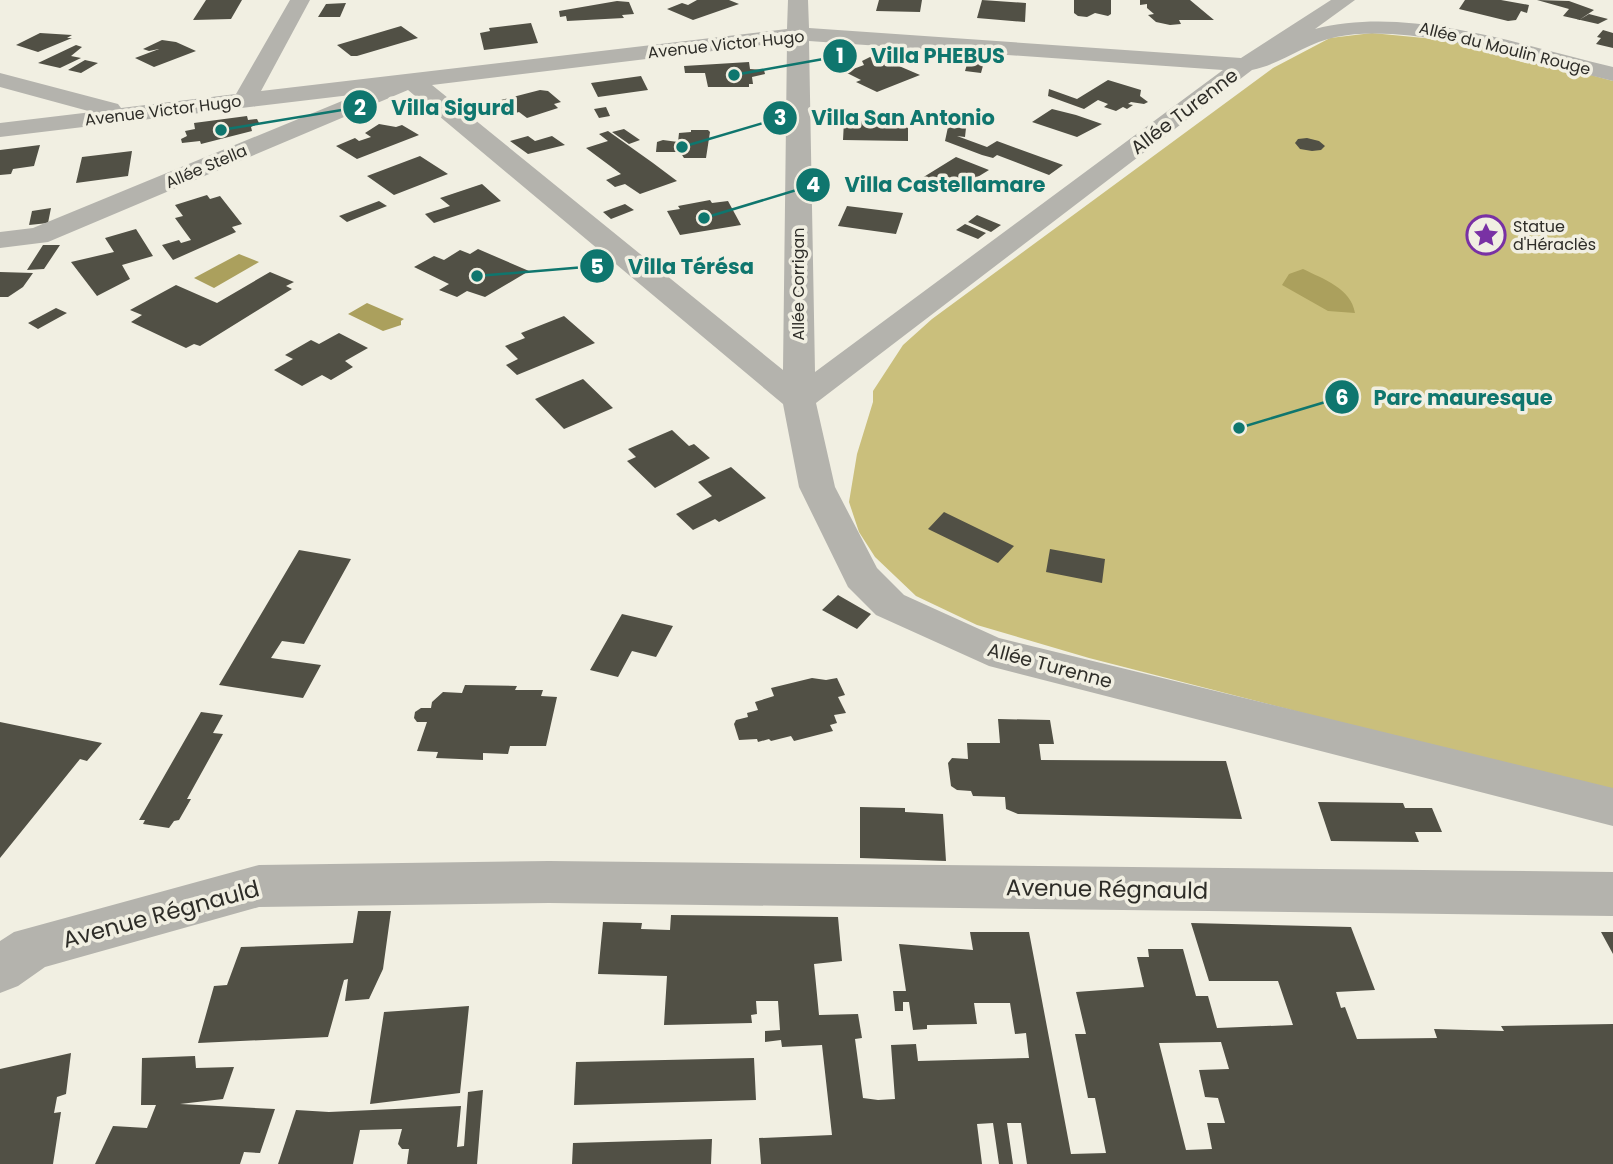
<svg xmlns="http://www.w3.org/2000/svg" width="1613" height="1164" font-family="Poppins,sans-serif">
<rect width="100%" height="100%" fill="#f1efe2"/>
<path fill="#cabf7c" d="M1372,33L1445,40L1505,52L1613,81V789L1357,727L1089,658L977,625L916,596L875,557L859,532L849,502L857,454L873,402V391L903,345L932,319L1273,68L1330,38Z"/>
<path fill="#aba05d" d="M239,254L259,262L214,288L194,278Z
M1303,269C1323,279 1351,288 1355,313L1328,311L1282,285L1289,274Z
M367,303L404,319L401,321V325L383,331L348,314Z"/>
<path fill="#515045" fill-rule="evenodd" d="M206,0H242L231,19L193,20Z
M697,0H729L739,4L693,20L667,9L682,3L688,5Z
M879,0H922L920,12L876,11Z
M982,0L1026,3L1025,22L977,18Z
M1074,0H1111V14L1108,16L1095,13L1087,17L1078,16L1074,13Z
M1140,0H1190L1214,20H1179L1181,24L1170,25L1156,22L1148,15L1154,14L1147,8V4L1140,5Z
M1465,0H1501L1529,5L1527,13L1521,11L1516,20L1508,21L1459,9Z
M1537,0L1569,1L1594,10L1579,20L1589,14L1608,19L1598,24L1563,16L1569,9Z
M617,1L629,2L634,14L622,15L624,18L567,21L566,16L560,17L559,11Z
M346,3L340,17H318L326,4Z
M531,23L538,43L484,50L480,33L490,31L489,28Z
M401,26L418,38L357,56H351L337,45Z
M1603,30L1613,33V48L1596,44L1601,38L1597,37Z
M40,33L72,35L67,38H72L38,52L16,45Z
M162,40L176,42L196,51L154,67L135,58L159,49L149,51L143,49Z
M76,45L82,47L71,56L81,58L60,68L38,63Z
M892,55L909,62L899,66L920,75L877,92L856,82L861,80L845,72L864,65L862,61L870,57L881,58Z
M85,60L98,63L81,73L68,70Z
M968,61L984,62L981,73L965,71Z
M749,62L750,69L764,70L765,74L752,77L753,84H749V87H708L705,73H685L684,66Z
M641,76L648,90L598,97L591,83Z
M1108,80L1141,90L1140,96L1148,102L1144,104L1131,102L1128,104L1133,105L1127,109L1123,107L1116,111L1104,107L1108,104L1098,100L1084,109L1048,96L1049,89L1077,99Z
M540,90L548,91L561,102L554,104L558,108L527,118L519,112L508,115L495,105L500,104L497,101Z
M606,107L610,116L599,118L594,109Z
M1052,109L1076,115L1102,124L1077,137L1032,122Z
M247,116L248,120L257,119L259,123L251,127L252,131L201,144L200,141L182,143L181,139L187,136L185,131L195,129L194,123Z
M844,121H891V125H908V141L843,140Z
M379,124L396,127L402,125L419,135L357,159L336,146L355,138L359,141L371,137L365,133Z
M948,127L966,128L965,137L957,136L987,147L997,141L1063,165L1049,175L997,155L993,158L982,155L945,141Z
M624,129L640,140L629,144L612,132Z
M691,130H708L710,132L706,158H684L680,152H656L657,142L663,140L678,142L679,133L691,132Z
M608,131L653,163L677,181L640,194L625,184L615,187L606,180L621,174L586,148L608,141L599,134Z
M528,136L535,141L552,136L565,145L528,154L510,141Z
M1307,138L1319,141L1325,146L1321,150L1312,151L1300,149L1295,143L1298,139Z
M40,145L34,166L13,169L11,174L0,175V150Z
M132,151L128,176L76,183L82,157Z
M420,156L448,174L394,195L367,176Z
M956,157L989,170L971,181L977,184L961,194L922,178Z
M482,184L501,201L434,223L425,214L450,206L440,198Z
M207,195L210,199L220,196L242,224L232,227L236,232L173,260L162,245L179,240L181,243L191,240L175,218L183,216L175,205Z
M710,200L712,203L728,201L741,225L680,235L667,211L680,209L678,206Z
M379,201L387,206L347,222L339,216Z
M625,204L634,210L611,219L603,212Z
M847,206L903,213L896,234L838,226Z
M51,208L48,223L29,225L32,211Z
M977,215L1001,225L991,232L968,222Z
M965,224L986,233L978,239L956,230Z
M136,229L153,256L122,265L130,279L97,296L71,262L114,252L105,238Z
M43,245H60L44,269L27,270Z
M478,249L529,271L485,297L467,291L457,297L439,290L449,284L414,267L434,256L444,260L460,250L470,254Z
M0,272L33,273L23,287L8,297H0Z
M270,272L294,282L286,286L292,289L200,346L194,344L186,348L131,322L142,315L130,310L176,285L217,303Z
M56,308L67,313L38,329L28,323Z
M564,316L595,343L517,375L506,365L518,359L505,346L525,338L521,333Z
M339,333L368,348L345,361L353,367L331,380L322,375L302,386L274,370L293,359L285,355L311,340L319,344Z
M583,379L613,408L564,429L535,399Z
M672,430L689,446L694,444L710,458L655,488L627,461L636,457L628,449Z
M731,467L766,498L719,522L715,519L693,530L676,514L712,496L698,482Z
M944,512L1014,546L998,563L928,529Z
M1050,549L1105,559L1102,583L1046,572Z
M299,550L351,559L304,644L282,641L271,658L321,665L303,698L219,685Z
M838,595L871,614L857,629L822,610Z
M622,614L673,626L656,657L632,651L618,677L590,670Z
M812,678L826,680L837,678L845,695L838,697L846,713L834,715L837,723L830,725L833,731L794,741L791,736L771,741L769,739L758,742L757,739L739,740L734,724L736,720L748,717L747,713L758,710L755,702L774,696L771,688Z
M465,685L517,686L515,690H543L541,696L557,697L546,746H510L508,754L483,753V760L436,758L438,752L417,751L427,722H417L414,718L415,712L421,708H431L432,702L443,692L462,693Z
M201,712L223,715L213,733L223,734L187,799H191L179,820L174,821L169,828L143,824L145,820H139Z
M998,719L1050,720L1054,744H1039L1041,760L1226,761L1242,819L1018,814L1006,809L1005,797L973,796L971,791L957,790L951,786L948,763L952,758L968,759L967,743H1000Z
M0,722L102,743L87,761L80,759L0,858Z
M1318,802L1403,803L1405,808H1432L1442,832H1415L1419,842L1331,841Z
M860,807L905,808V812L943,814L946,861L860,858Z
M358,911H391L383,969L369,999L345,1001L348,979L344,980L328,1037L198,1043L214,986L227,985L241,947L353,943Z
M671,915L838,917L842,961L814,964L819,1015L858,1014L862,1038L855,1039L863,1098L878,1100L895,1099L891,1045L916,1044L918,1061L1029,1058L1026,1033L1015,1034L1010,1003H974L977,1024L927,1025V1029L913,1030L909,1002H903V1011H895L893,991H906L899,944L973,950L970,932H1029L1071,1154L1106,1153L1095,1098H1088L1075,1034H1086L1076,992L1144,987L1137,957H1149L1148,949H1183L1196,996H1208L1217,1028L1293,1025L1278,981H1209L1191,923L1351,927L1375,990L1336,992L1341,1008L1345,1007L1357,1039L1437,1038L1434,1029L1504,1031L1501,1026L1613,1024V1164H1027L1021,1123H1007L1013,1164H999L993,1123L977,1124L982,1164H761L759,1138L832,1135L822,1045L782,1047L781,1040L765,1042V1031L780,1030L778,1001H756L757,1014L751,1015L752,1023L664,1025L667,976L598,974L603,922L642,923L641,929L670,930ZM1221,1042L1229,1069L1199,1070L1205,1097L1218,1098L1225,1123H1207L1212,1149L1186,1150L1159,1043Z
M1601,932H1613V954Z
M469,1006L460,1093L370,1104L384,1012Z
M71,1053L66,1094L57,1097L54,1113L61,1112L53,1164H0V1069Z
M195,1056L196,1068L234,1067L223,1099L180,1104L275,1109L260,1153L244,1152L240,1164H95L113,1126L147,1128L156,1105H141L142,1058Z
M754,1058L756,1100L574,1105L576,1062Z
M483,1090L477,1164H407L409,1149H402L398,1144L402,1129L360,1130L353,1164H278L296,1110L329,1112L461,1106L457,1147L464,1146L468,1092Z
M712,1139L711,1164H572L573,1143Z"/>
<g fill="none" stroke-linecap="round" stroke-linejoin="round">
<path fill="#b4b3ad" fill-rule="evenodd" d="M290,0H310L261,91L787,29L788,0H808L809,28L1241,58L1331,0H1355L1315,29C1409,5 1520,45 1613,67V81C1537,63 1411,21 1336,37C1306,43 1282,64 1252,70L816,403L835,487L877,568L904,595L999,638L1613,788V826L989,666L876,615L848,587L799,487L783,404L408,90L48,242L0,248V232L33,228L359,94L0,137V123L92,112L0,87V73L118,104L121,108L236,94ZM809,41L1223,70L815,372ZM787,42L783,370L432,85Z
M549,861L1613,872V916L549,903L259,907L45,967L18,986L0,993V941L14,932L259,865Z"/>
</g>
<defs>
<g id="sight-ring" transform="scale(2.0125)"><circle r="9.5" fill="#f1efe2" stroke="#7931a4" stroke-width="1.5"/><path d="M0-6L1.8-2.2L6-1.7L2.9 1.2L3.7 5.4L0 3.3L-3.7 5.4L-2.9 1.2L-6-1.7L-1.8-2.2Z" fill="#7931a4"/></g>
</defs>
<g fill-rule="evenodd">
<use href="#sight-ring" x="1486" y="235"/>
</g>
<g text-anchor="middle" stroke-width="7" stroke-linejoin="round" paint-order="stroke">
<g font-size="16" fill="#2e2d28" stroke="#f1efe2">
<text transform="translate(726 44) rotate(-6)" y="6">Avenue Victor Hugo</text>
<text transform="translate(1505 48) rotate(14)" y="6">Allée du Moulin Rouge</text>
<text transform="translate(163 110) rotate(-7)" y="6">Avenue Victor Hugo</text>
<text transform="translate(206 166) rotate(-23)" y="6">Allée Stella</text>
<text transform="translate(798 284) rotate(-90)" y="6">Allée Corrigan</text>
</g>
<g font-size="16" fill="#2e2d28" stroke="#f1efe2" text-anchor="start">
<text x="1513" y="232">Statue<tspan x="1513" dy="18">d'Héraclès</tspan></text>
</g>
<g font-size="19" fill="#2e2d28" stroke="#f1efe2">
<text transform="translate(1184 111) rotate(-37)" y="7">Allée Turenne</text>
<text transform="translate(1050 665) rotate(15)" y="7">Allée Turenne</text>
</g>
<g font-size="23" fill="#2e2d28" stroke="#f1efe2">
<text transform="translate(1107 889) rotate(1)" y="8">Avenue Régnauld</text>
<text transform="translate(161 914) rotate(-15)" y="8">Avenue Régnauld</text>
</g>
</g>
<path fill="none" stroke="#0f766e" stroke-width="2.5" d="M734 75L840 56M221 130L360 107M682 147L780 118M704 218L813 185M477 276L597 266M1239 428L1342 397"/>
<g fill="#0f766e" stroke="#f1efe2" stroke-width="2.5">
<circle cx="734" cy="75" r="7"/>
<circle cx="221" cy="130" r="7"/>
<circle cx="682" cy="147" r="7"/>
<circle cx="704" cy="218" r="7"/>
<circle cx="477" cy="276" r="7"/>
<circle cx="1239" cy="428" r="7"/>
<circle cx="840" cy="56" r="18"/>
<circle cx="360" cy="107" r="18"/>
<circle cx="780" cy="118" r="18"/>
<circle cx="813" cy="185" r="18"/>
<circle cx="597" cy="266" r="18"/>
<circle cx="1342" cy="397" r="18"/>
</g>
<g font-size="21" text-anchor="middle" font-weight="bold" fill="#fff">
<text x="840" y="63">1</text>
<text x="360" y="115">2</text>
<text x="780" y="125">3</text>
<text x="813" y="192">4</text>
<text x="597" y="274">5</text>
<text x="1342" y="405">6</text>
</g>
<g font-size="21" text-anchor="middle" font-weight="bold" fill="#0f766e" stroke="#f1efe2" stroke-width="7" stroke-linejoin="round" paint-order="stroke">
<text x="938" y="63">Villa PHEBUS</text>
<text x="453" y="115">Villa Sigurd</text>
<text x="903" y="125">Villa San Antonio</text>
<text x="945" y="192">Villa Castellamare</text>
<text x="691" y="274">Villa Térésa</text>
<text x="1463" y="405">Parc mauresque</text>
</g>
</svg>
